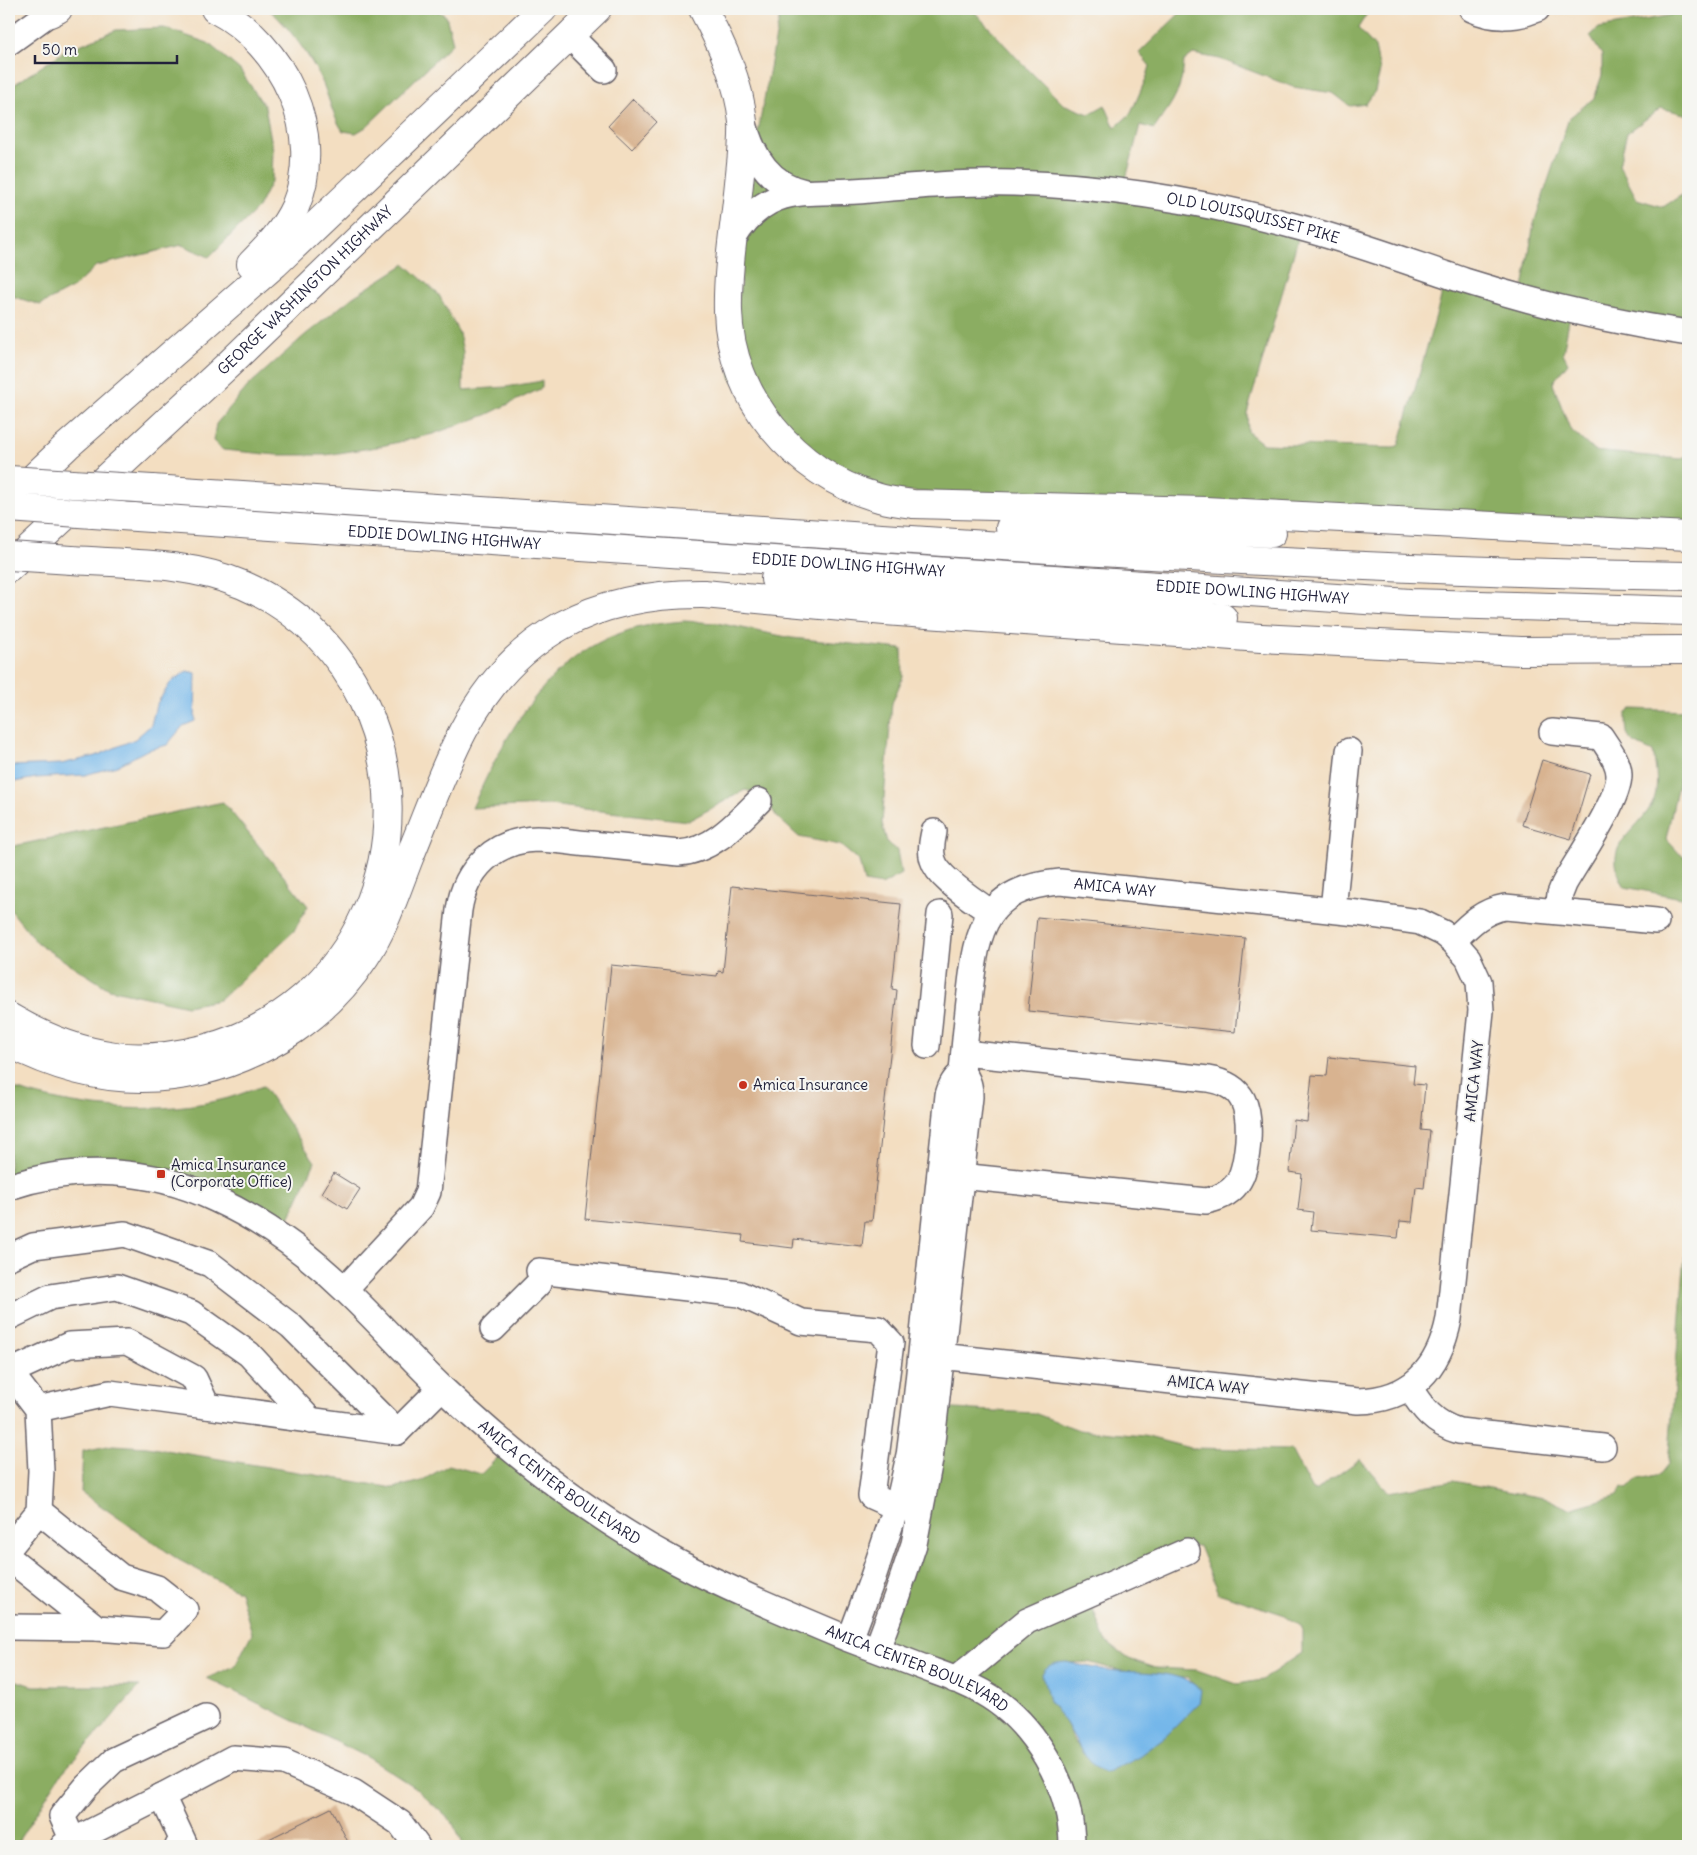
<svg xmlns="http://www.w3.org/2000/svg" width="1697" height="1855" font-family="Delius,sans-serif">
<rect width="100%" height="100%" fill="#f6f6f2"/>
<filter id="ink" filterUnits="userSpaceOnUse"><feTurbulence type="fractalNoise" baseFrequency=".02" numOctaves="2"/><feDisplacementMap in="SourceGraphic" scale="10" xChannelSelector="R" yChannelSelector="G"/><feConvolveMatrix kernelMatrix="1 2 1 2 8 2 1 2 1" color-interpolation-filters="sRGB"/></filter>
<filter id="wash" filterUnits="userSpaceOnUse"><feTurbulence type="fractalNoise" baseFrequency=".0096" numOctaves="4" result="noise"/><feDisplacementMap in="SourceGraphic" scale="20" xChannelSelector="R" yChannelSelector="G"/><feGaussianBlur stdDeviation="1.12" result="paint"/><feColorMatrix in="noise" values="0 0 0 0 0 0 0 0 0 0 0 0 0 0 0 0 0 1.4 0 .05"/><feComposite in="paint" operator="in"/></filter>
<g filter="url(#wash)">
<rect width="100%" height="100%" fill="#f3dec1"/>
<path fill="#8bad62" stroke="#56684e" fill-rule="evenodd" d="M268,9H435L446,16L453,43L366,127L356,133L343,131C331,114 329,95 320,77C310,56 286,23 268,9Z
M781,9H972L1015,56L1063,104L1089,114L1105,105L1115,128L1131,113L1147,76L1150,66L1139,53L1184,9H1370L1358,28L1375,47L1380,71L1375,91L1366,104L1350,106L1333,93L1293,87L1220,59L1193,54L1184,61C1182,92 1171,104 1154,129L1140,125L1125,183L1301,229L1247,413L1248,432L1263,444L1393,448L1399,445L1446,280L1523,289L1534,223L1569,118L1594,98L1602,75V55L1590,36L1599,28L1672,15L1682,9H1688V115L1661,108L1627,133L1619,165L1637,199L1663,207L1688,191V330L1571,310L1563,353L1568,363L1554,381L1553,384L1570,429L1594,451L1681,459L1687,455L1688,445V534L865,489L801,465L730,377L757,137Z
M164,28L208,43L240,70L265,107L273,150L272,180L258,208L209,257L182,245L96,266L74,287L40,305L9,295V88L65,51L116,30Z
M405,264L439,295L459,333L463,352V390L506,387L542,381V388L486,415L433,434L377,447L326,455H277L223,450L213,441L216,424L249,385L305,335L353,297Z
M684,621L717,623L792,638L902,649L903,677L892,703L882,823L887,842L897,850L901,874L882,885L864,882L859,861L840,845L799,837L777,817L762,794L745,790L688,821L549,805L472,808C503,740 544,659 621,633C641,625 663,623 684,621Z
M1632,709L1688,711V750L1678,784L1666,839L1680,854L1688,858V903L1681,898L1625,887C1600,845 1632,837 1651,806C1660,791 1656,769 1653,752C1628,740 1626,743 1626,714Z
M223,802L308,906L294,931L219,1000L187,1006L109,989L38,944L9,908V847Z
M263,1086L315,1162L285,1227L179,1175L9,1184V1087C74,1109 148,1115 216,1101C232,1098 248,1091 263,1086Z
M1688,1217V1846H464L452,1822L414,1787L369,1758L207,1678L235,1666L252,1633L240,1592L179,1560L81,1492L83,1451L113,1445L147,1447L394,1488L421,1481L449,1465L481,1474L507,1448L606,1517L873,1642L913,1535L934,1408L1034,1413L1079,1430L1144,1436L1190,1448L1291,1450L1312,1490H1317L1360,1459L1388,1492L1453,1481L1548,1499L1569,1509L1618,1495L1622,1487L1627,1489L1639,1479L1660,1474L1668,1464ZM1193,1546H1199L1218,1593L1285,1615L1302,1627V1653L1262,1680L1237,1684L1197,1670L1156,1668L1129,1659L1105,1641L1085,1588ZM1088,1662L1147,1678H1188L1200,1692L1096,1766L1073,1740L1050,1679L1067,1663Z
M9,1678L32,1686H140L61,1774L15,1846H9Z"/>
<path fill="#74b7ea" stroke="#4b6c92" d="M187,671L196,673L195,721L183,726L167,745L147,750L117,766L85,775L36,778L9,783V766L61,764L96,756L135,739L151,725L156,705L171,682Z
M1066,1662C1080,1665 1094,1668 1108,1670C1139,1674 1177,1668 1201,1690L1199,1703L1166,1736L1139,1756L1105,1773L1095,1767L1082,1752L1066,1723L1049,1701L1042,1674C1047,1664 1054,1663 1066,1662Z"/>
<g id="blocks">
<path fill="#d8b390" d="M633,99L657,122L632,149L608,126Z
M1542,760L1590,774L1571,839L1522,825Z
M732,886L901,904L892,989L897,990L872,1221H865L862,1246L794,1239L793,1248L742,1242L743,1235L585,1219L611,965L717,976L718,971L723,972Z
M1037,917L1245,938L1235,1032L1028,1011Z
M1329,1057L1415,1066L1413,1084L1425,1085L1421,1130L1430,1131L1424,1188L1416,1187L1412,1222L1400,1221L1398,1238L1311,1230L1313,1212L1298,1210L1302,1174L1289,1172L1294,1120L1307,1122L1312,1075L1327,1076Z
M334,1173L360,1189L347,1209L322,1193Z
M331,1808L350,1846H255Z"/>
</g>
</g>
<g filter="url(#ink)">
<use href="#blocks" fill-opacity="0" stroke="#6b646a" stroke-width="1"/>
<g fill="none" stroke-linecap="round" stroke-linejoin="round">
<g stroke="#6b646a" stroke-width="28">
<g id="minor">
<path d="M1472,9C1493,19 1516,18 1537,9"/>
<path d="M570,36L604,70"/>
<path d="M9,42L55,9"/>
<path d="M744,124C753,157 770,185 805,192"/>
<path id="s1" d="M733,239C769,179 810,196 869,190C917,186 965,182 1014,183C1108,186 1203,201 1294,226C1352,241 1408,262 1465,281C1538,304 1613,322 1688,333"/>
<path d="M1552,732L1601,737C1608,748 1619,761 1619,775C1619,801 1578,859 1564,884L1560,894L1558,911"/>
<path d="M934,832C932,841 930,851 933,860C938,879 976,901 991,913"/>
<path d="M1333,910L1349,751"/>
<path d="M1453,941C1469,925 1482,911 1505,907L1656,921"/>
<path d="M927,1046L940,914"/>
<path d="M940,1174L1206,1201C1241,1194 1245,1173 1248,1141C1250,1108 1245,1085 1208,1079L964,1053"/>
<path id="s2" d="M9,1187C77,1164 150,1168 215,1199C263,1221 307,1253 345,1290C379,1322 409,1357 443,1389C514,1456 590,1516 677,1562C732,1591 789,1614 846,1638C875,1649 904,1660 933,1671C950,1677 966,1683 982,1692C1034,1721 1072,1787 1072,1846"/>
<path d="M9,1257L33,1246L125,1234L210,1264L291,1326L397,1432"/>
<path d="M539,1271L740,1294L801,1322L878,1329L891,1343L871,1496L889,1504L911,1508"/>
<path d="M345,1289L421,1207L428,1192L459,910C465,869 495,840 537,839C555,839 573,843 591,844C620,847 650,850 679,853C712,851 737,823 759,801"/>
<path d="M9,1317L50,1297L117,1287L191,1313L249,1354L311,1421"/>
<path d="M493,1329L538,1284"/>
<path d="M9,1371L38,1409L41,1471L39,1511L9,1548"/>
<path d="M10,1372L69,1345L127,1342L194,1378L207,1406"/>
<path d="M1409,1387C1422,1408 1434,1424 1459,1431L1603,1447"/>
<path d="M38,1409L110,1393L397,1432L441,1388"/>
<path d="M9,1558L97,1628L163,1633L185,1610L157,1588L121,1577L39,1511"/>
<path d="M9,1627L97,1628"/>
<path id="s3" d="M850,1639L872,1580L900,1496L909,1456L916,1401L948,1095C951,1085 954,1079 962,1073C964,1046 967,1019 970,992C977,928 986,888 1060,882L1357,913L1420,922L1443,933L1453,941L1468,958L1479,982L1481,1011L1449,1319C1439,1369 1411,1400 1358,1401L921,1354"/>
<path d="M877,1649L897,1595L914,1544L930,1460L970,1097C970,1087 969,1080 962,1073"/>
<path d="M955,1680L1027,1621L1187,1551"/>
<path d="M162,1796L184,1843L178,1846"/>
<path d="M73,1841L62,1816L87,1786L114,1760L206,1717"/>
<path d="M63,1846L162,1796L233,1758L284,1762L353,1792L400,1823L417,1846"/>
</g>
</g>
<g stroke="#6b646a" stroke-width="30">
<g id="major">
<path d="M215,9C283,44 326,133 295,207C285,229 268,247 251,264"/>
<path d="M50,13L58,9"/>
<path d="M9,501L67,446L275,264L543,9"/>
<path id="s4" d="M9,568L229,364L597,9"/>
</g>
</g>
<g stroke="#6b646a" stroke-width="30">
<g id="highway">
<path d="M703,9C722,45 739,81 743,122C744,143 741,163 739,183C735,225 727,268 728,311C730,397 795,474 876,497C888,501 901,502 913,504L1205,511L1688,536"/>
<path d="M152,489C445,509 738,530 1032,548C1250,561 1469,573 1688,576"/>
<path id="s5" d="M121,516L1410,603L1688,611"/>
<path d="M1010,528L1272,533"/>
<path d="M775,579L1223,618"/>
<path d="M9,1017C41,1036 77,1051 115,1056C144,1060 174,1056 203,1049C358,1011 430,839 362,699C337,647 296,608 243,585C189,562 129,564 72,560"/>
<path d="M9,1043C70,1075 134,1087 201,1071C268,1054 327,1016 365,957C385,927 396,891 409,858C427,815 442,771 463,731C514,633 596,593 704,594L885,611L1261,638L1521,651L1688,650"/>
</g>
</g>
<use href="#minor" stroke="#fff" stroke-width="25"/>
<use href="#major" stroke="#fff" stroke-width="28"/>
<use href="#highway" stroke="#fff" stroke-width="28"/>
<g stroke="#6b646a" stroke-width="30" stroke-linecap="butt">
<path id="highway-bridge" d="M9,480L152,489
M9,508L121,516
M9,556L72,560"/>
</g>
<use href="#highway-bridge" stroke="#fff" stroke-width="28"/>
</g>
</g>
<g fill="#c8321e" stroke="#f6f6f2" stroke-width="2">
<circle cx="743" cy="1085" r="5"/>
<rect x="156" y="1169" width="10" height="10" rx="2.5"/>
</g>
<g text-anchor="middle" stroke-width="4" stroke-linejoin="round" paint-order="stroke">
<g font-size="15" fill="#22223b" stroke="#f6f6f2">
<text dy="5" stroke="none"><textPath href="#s1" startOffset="541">OLD LOUISQUISSET PIKE</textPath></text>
<text dy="5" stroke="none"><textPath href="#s4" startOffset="406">GEORGE WASHINGTON HIGHWAY</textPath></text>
<text dy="5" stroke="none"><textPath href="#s5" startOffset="324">EDDIE DOWLING HIGHWAY</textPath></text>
<text dy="5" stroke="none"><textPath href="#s5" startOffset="729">EDDIE DOWLING HIGHWAY</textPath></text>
<text dy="5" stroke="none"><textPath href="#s5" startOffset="1134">EDDIE DOWLING HIGHWAY</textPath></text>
<text dy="5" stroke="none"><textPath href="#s3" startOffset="879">AMICA WAY</textPath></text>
<text transform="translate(1474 1081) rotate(-84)" y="5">AMICA WAY</text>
<text transform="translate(1208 1385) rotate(6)" y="5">AMICA WAY</text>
<text dy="5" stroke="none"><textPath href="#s2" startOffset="660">AMICA CENTER BOULEVARD</textPath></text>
<text dy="5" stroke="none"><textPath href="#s2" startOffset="1065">AMICA CENTER BOULEVARD</textPath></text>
</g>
<g font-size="15" fill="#22223b" stroke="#f6f6f2" text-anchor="start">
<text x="753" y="1090">Amica Insurance</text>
<text x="171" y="1170">Amica Insurance<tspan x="171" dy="17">(Corporate Office)</tspan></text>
</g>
</g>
<rect width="1697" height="1855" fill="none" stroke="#f6f6f2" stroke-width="30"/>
<path d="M35 55v8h142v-8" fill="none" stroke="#22223b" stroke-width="2.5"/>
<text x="42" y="55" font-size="15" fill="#22223b" stroke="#f6f6f2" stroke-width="4" paint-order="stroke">50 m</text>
</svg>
